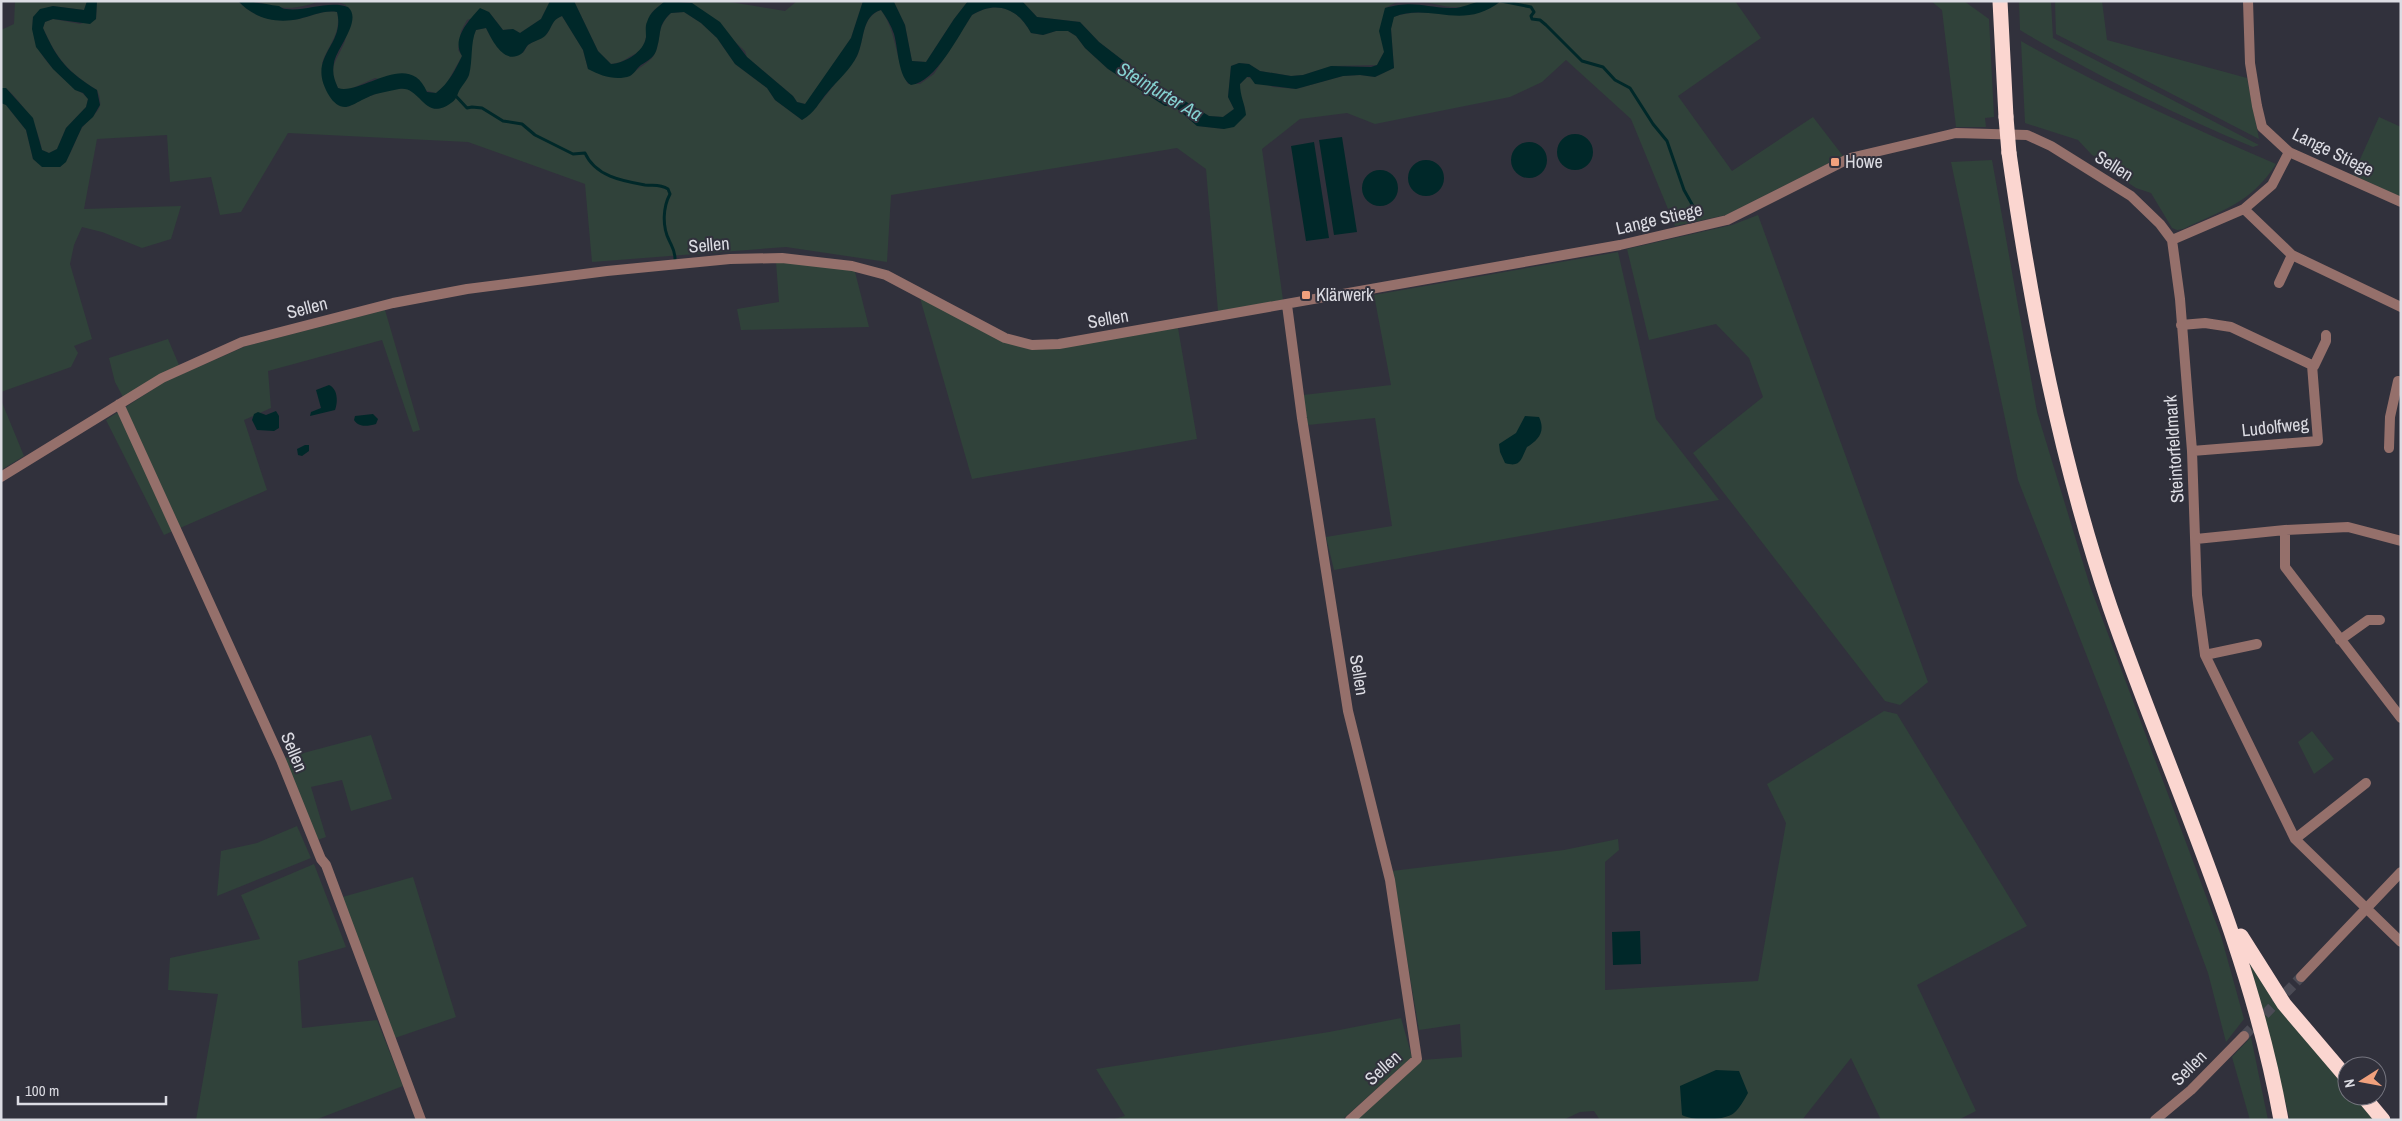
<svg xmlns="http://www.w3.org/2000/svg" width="2402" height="1121" font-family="'Archivo Narrow',sans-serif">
<rect width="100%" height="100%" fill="#31313c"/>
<path fill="#30423a" d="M15,1H87L84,10L52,6L33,17C30,46 47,65 68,82C71,84 73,88 76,90C82,93 84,94 88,99L86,107L66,128L57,149L49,153L42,150C37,124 25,106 6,88H1V30L14,24Z
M97,1H238C254,18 275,23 299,19C312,16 323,10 337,12C342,33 328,45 322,63L348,107C359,99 400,82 412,91C422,98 423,105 437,109L476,30L486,28L490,36L523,53L528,45L547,34L555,19L562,16L583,50L588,69L631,75C637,69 648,63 653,57C663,41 654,29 671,13L684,12L701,23L717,38L735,64L767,88L775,100L802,120C819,106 829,91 843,74C847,68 854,62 857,56C865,39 861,17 881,10C897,32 895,60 908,84H920L934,74L972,15C997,0 1018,8 1031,33L1043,35L1056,31H1068L1076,36L1085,48L1108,69L1165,106H1174L1197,126L1224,129L1245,108L1240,96V84L1247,77L1273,87L1296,89L1343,76L1360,75L1375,77L1394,68L1391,29L1393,17C1424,5 1474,23 1501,1H1735L1761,38L1678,96L1732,171L1813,117L1843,156L1726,215L1675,226L1631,119L1566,60L1542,82L1510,97L1375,124L1347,113L1300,119L1262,149L1283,300L1218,311L1206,169L1177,148L891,195L887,262L786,247L592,262L585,184L468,142L288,133L241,212L220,215L211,177L170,182L167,135L97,139L84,209L181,206L171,239L142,248L102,232L82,227L74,245L70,264L92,339L74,346L78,353L71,367L1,392V103L6,105L26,130L33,159L39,164L60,167C72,156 74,141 82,128C87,120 97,115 100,106C101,101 99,94 97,90C68,72 57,59 43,28L45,22L53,19L80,24L96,19Z
M256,1H320C296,10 280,10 256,1Z
M336,1H550L541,19L520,33L513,29L503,30L489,12L467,20L461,31L458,50L462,56L445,86L436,93L375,78L346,91L338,88C327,65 337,62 345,41C348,31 346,16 346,5Z
M574,1H667C638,16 653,29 642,48C640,52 634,54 629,57C623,61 619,63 611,64L598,51Z
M681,1H724L785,11L797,1H863L851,38L806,104L797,102L793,96L747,57L745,51L692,3Z
M891,1H968L954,19L926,62L912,61L905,25L894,2Z
M1022,1H1399L1385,8L1384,52L1377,65L1332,66L1303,75L1291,76L1260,71L1249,64L1239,63L1231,66L1228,97L1234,109L1223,117L1209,116L1138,72L1099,42L1080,22L1037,17Z
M1416,1H1479C1455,14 1440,3 1416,1Z
M1931,1H1964L1989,19L1994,117L1985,118L1986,127H1956L1942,10Z
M2019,1H2051L2053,38L2259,145L2253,147C2172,113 2095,75 2020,30Z
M2055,1H2102L2107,40L2247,78L2259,139L2056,34Z
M2021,41C2103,88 2189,126 2276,164C2251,203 2223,210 2183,229L2177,230L2172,228L2151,193L2136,188L2127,182L2119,171L2092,155L2078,140L2025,123Z
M2379,117L2401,127V197L2353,175Z
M1992,160L2037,412L2090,586L2221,936L2244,1019L2226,1042L2208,973L2155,830L2018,480L1951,162Z
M1758,215L1928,682L1900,705L1885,701L1693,453L1763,397L1749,358L1716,324L1649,340L1627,249L1732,225Z
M1618,252L1656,419L1719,500L1334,570L1326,537L1392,526L1375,418L1308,425L1303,395L1391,385L1374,295Z
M776,262L854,268L869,327L741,330L737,309L779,302Z
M918,291L1004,341L1048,349L1178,328L1197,439L972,479Z
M385,310L420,430L413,432L382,340L268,371L271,408L244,420L267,490L164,535L106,420L164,382L246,346Z
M168,339L179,365L123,397L115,382L109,358Z
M1,400L24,456L1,470Z
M1884,711L1897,714L2027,926L1917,985L1976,1111L1958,1120H1881L1851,1058L1802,1120H1600L1594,1111L1580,1112L1563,1120H1356L1422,1060L1462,1057L1460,1024L1419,1030L1392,871L1564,850L1618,839L1619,850L1605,862V990L1758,981L1786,823L1767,784Z
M2312,731L2334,759L2314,774L2298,742Z
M371,735L392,799L351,811L342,780L311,787L326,837L317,840L281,759Z
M297,826L311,858L217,896L221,851L257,843Z
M314,864L346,947L298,961L302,1028L377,1020L403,1086L315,1120H196L218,994L168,990L170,958L260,939L241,895Z
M413,877L456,1017L395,1038L339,898Z
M2249,961L2347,1085V1096H2357L2378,1120H2290Z
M1401,1018L1412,1057L1342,1120H1111L1125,1116L1096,1069L1329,1032Z
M2251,1037L2268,1120H2250L2232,1057Z"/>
<path fill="#002829" d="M87,1H97L96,19L90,24L53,19L45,22L43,28C57,60 68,72 97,90L100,105L93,117L82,127L66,162L60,167H42L33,159L26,130L6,105L1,103V88H6L33,118L42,150L49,153L57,149L66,128L86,107L88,99L83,93L75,90L53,69L36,47L32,29L33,17L40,9L53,6L84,10Z
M238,1C252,1 265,4 279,6C281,7 283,9 286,9C305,12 328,0 348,7C363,20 336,49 334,63C332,73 334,79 338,88C361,96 409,48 427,92L436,93C449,83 455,70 462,56C451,39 469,20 480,8L489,12L503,30L513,29L520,33L541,19L550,1H574L598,51L611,64C625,63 644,52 646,37C646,32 645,26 647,22C650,12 658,7 665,1L692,3L720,22L747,57L793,96L797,102L805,104L851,38L863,1L894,2L905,25L912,61L926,62L954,19L968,1H1022L1037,17L1080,22L1099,42L1138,72L1209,116L1223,117L1234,109L1228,97L1231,66L1239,63L1249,64L1260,71L1291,76L1303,75L1331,66L1371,67L1377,65L1384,52L1379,31L1385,8C1414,0 1423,7 1450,8C1461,9 1471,3 1481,1C1487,0 1494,1 1501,1C1462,32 1430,2 1394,17L1391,29L1394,68L1375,77L1360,75L1343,76L1296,89L1255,84L1250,77H1247L1240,84C1240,96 1245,104 1246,115L1234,127L1224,129L1197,126L1174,106H1165L1108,69L1085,48L1076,36L1068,31H1056L1043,35L1031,33C1018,8 996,0 972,15C958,36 936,82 911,85C898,78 898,47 894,34C891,25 886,17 881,10C861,16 865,40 857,56C851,69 837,81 828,92C818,103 816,112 802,120L775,100L767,88L735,64L717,38L701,23L684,12L671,13C657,26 662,32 657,48C655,57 649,60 641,65C637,68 634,74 630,76C616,81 601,76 588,69L583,50L562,16C550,21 553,28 545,36C541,40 533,41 528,45C525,48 525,51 521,54C504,65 492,40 486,28L476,30C470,44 473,60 469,75C467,80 462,86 459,91C457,96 455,101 451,103C424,123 421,85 399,89C391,91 383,92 376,94C367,96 352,107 345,107C339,107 333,102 330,97C304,56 346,47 337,12C323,10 312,16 299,19C275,24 254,18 238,1Z
M1557 152a18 18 0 1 1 36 0a18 18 0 1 1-36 0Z
M1342,137L1357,232L1334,235L1319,140Z
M1314,142L1329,238L1306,241L1291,146Z
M1511 160a18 18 0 1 1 36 0a18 18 0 1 1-36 0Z
M1408 178a18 18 0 1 1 36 0a18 18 0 1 1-36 0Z
M1362 188a18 18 0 1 1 36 0a18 18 0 1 1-36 0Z
M329,385C338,389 338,402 335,410L310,416L311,412L321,408L316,390Z
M276,411L279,416V428L274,431L257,430L252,420L254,414L258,412L266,415Z
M373,414L378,419L376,424C368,426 359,428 354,420L355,416Z
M1525,416L1539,417C1546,432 1538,440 1527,447C1521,459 1521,468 1505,463L1500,452L1499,444L1516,433Z
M305,445H309V451L302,456L298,455L297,449Z
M1640,931L1641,964L1613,965L1612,932Z
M1716,1070L1739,1071L1748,1093C1744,1100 1740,1108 1734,1113C1725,1121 1692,1121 1682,1115L1680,1086Z"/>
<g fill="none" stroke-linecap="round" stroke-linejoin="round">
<path stroke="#002829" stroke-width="3" d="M1501,1L1531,7L1534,12L1531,16L1532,19L1540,20L1546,25L1582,61L1603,67L1615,80L1630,88L1653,124L1667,141L1684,190L1693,206L1694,220
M454,94L467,108L472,107L482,108L503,121L522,124L535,135L573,154L585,153C595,176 622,181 645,185C654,186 660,184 668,189L670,194C663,207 662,226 669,240C672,247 675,250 675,259"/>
<path stroke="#4b4b55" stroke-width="10" stroke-dasharray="10 5" stroke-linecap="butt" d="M2244,1036L2301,977"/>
<path stroke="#95706b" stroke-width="10" d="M2248,1L2250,63L2257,106L2262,127L2289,152L2401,202
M2244,209L2272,185L2289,152
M2172,240L2244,209L2292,255L2401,307
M2279,283L2292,255
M1287,305L1302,418L1348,711L1390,880L1417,1059L1350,1120
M2181,325L2205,323L2231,327L2314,366L2326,341V335
M119,404L281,760L321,859L326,865L421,1120
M2389,448L2390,417L2398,381
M2192,451L2318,441L2312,365
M1,477L162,378L242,342L393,303L467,289L607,271L730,259L782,258L852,266L886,275L1005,338L1032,345L1059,344L1620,245L1727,220L1850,158L1956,133L2027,135L2051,146L2131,196L2160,224L2172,240L2180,299L2192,451L2197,595L2205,655L2295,839L2401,942
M2285,530V567L2401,718
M2196,539L2285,530L2348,527L2401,541
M2340,640L2368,620H2380
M2205,655L2257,644
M2295,839L2366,783
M2301,977L2401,872
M2155,1120L2191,1090L2244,1036"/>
<path stroke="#fbd6d0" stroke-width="15" d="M2000,1L2006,117
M2009,153C2031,307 2060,459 2110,607C2169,778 2249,940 2281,1120
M2241,936L2284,1004L2347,1078
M2363,1096L2383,1120"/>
<path stroke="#fbd6d0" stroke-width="15" d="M2006,117L2009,153"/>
</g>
<g fill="#f1a17d" stroke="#31313c" stroke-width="2">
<rect x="1830" y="157" width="10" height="10" rx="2.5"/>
<rect x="1301" y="290" width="10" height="10" rx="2.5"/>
</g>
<g text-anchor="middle" stroke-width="4" stroke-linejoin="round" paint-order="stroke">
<g font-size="18" fill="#dcdce3" stroke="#31313c">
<text transform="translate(2333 152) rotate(26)" y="6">Lange Stiege</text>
<text transform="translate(2114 166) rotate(32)" y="6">Sellen</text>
<text transform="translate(1659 219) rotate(-13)" y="6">Lange Stiege</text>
<text transform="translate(709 245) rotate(-5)" y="6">Sellen</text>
<text transform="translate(307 308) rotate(-14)" y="6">Sellen</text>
<text transform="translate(1108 319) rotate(-10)" y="6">Sellen</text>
<text transform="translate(2275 427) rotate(-6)" y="6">Ludolfweg</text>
<text transform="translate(2174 449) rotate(-94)" y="6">Steintorfeldmark</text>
<text transform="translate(1359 675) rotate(81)" y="6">Sellen</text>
<text transform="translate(294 752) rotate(67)" y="6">Sellen</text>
<text transform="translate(1383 1068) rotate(-42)" y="6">Sellen</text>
<text transform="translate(2189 1068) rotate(-45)" y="6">Sellen</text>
</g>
<g font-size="18" fill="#dcdce3" stroke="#31313c" text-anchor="start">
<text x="1845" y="168">Howe</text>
<text x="1316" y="301">Klärwerk</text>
</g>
<g font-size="19" font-style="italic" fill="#85d1d1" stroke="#31313c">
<text transform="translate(1160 91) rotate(31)" y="7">Steinfurter Aa</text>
</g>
</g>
<rect width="2402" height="1121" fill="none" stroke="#dcdce3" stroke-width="5"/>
<g transform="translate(2362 1081) rotate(259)"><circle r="24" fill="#31313c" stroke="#75757f"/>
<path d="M0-4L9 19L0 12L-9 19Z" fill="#f1a17d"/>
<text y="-8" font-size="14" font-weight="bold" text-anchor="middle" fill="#dcdce3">N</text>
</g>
<path d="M18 1096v8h148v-8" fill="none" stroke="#dcdce3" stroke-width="2.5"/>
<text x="25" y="1096" font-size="15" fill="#dcdce3" stroke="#31313c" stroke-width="4" paint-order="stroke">100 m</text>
</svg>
